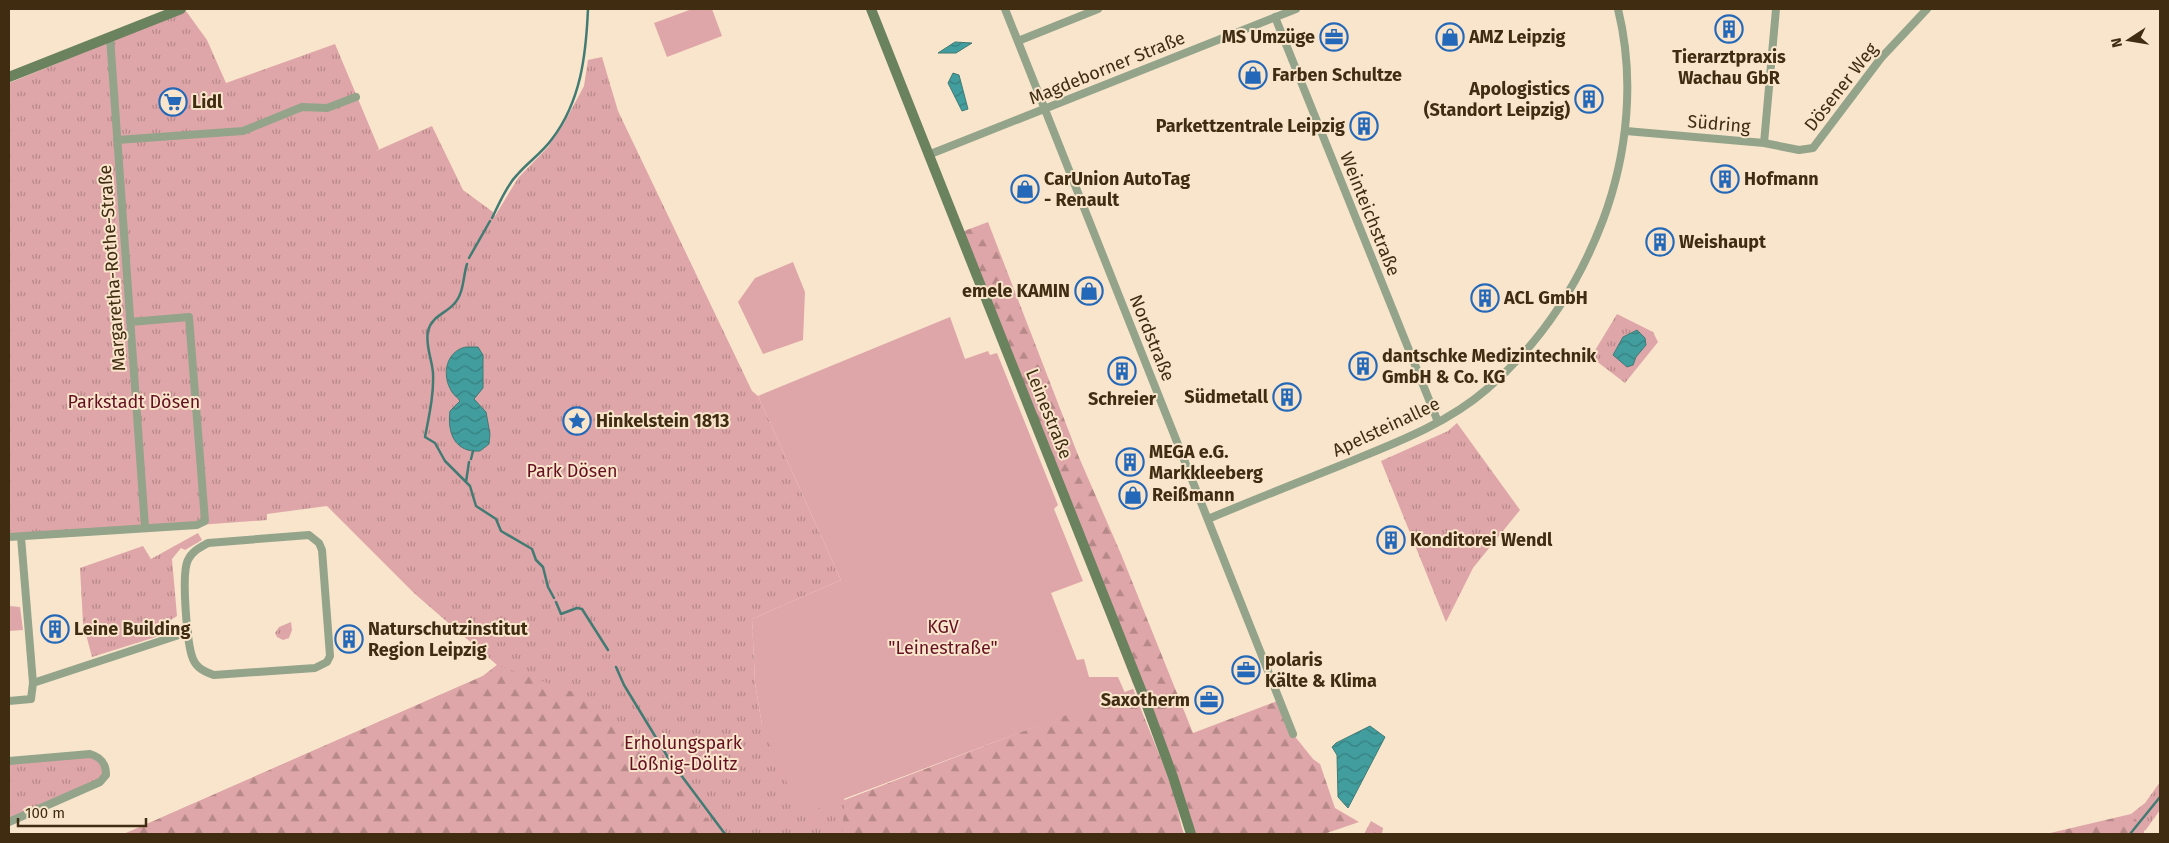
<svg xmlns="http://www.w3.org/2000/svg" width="2169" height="843" font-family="'Fira Sans',sans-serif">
<defs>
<pattern id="grass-tufts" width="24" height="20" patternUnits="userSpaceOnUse" patternTransform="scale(1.25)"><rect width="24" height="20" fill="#dfa6a9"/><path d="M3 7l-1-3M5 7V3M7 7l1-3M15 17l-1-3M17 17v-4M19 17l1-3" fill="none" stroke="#b68888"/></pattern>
<pattern id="forest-firs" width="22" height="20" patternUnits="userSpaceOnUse" patternTransform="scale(1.25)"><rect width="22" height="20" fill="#dfa6a9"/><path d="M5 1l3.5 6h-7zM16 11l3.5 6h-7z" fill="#b68888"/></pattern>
<pattern id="cemetery-stones" width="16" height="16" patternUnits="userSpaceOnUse" patternTransform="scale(1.25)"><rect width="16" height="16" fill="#dfa6a9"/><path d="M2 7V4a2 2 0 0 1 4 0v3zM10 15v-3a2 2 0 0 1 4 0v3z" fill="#b68888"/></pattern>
<pattern id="water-waves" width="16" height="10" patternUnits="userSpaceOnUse" patternTransform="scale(1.25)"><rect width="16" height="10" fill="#419d9e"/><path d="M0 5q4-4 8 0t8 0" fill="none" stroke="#38807f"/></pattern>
</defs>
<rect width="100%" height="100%" fill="#f8e5cb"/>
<path fill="url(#grass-tufts)" d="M186,11L207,40L226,83L335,44L379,149L376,151L432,126L463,190L493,212L495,216L518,178L548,147L563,125L584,86L588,60L602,57L618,111L752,391L758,396L841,580L752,619L755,683L762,725L845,800L1133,689L1166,777L1184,834H124L483,676L497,665L415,594L327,506L267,514V520L9,539V83Z
M1617,314L1653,332L1658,342L1625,383L1591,357Z
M1457,423L1520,510L1473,568L1446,622L1381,461L1448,431Z
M198,533L202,540L185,550L181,548L172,559L177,616L164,624L159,636L92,657L83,623L80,568L143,546L151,559Z
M291,622L292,630L289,638L283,640L277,637L275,633L279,627Z
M98,756L105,779L9,822V761Z
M2160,782V810L2145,831L2131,814L2145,803Z"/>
<path fill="url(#forest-firs)" d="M988,222L1078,455L1121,554L1193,733L1280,700L1293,734L1313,759L1320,764L1335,808L1359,822L1324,834H1191L959,233Z
M497,665L587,697L669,770L719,834H124L483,676Z
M1133,689C1148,730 1179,793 1182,834H842L845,800Z
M2131,814L2144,829V834H2046Z"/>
<path fill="url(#cemetery-stones)" d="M1371,821L1383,828L1382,834H1364Z"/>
<path fill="#dfa6a9" d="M692,9H712L722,36L667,57L654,23Z
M793,262L805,292L803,340L763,354L738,302L755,278Z
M950,317L965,359L988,351L990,355L997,353L1058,505L1054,509L1083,581L1051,593L1077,660L1084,659L1089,677H1118L1125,693L801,815L762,725L755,683L752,619L841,580L758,396Z
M9,606L20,607L23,630L9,631Z"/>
<path fill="url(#water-waves)" stroke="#417b74" d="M955,42L972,43L956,53H938Z
M953,73L959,75L968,109L962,111L948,83Z
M1637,330L1645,338L1646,345L1636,357L1633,365L1627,367L1613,355L1623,337Z
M466,347H478L483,355V388L474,399L486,412L490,434L489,444L480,451C455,453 447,433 450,411L460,401C458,397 454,396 452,392C441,375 446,351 466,347Z
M1370,726L1385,737L1348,808L1338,797L1337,755L1332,747L1336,743Z"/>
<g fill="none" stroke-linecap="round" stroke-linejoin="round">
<path stroke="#417b74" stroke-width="2.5" d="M492,218C499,204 506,186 517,175C528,162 542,153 552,139C581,101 586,55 588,9
M469,258L490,221
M467,264C463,276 464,294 454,304C445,314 432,316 428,331C425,345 432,359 433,373C434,395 429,416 425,437L435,443L445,461L470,486L476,506L496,519L501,531L532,549L536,560L543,567L548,587L554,598
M471,459L473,451
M466,482L469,462
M556,602L561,614L577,608L582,609L608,650
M616,667L624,685L669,759L725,834
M2130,834L2160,797"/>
<path stroke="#93a48b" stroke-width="8" d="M1005,9L1293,734
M1275,17L1438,422
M110,37L145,527
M1018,41L1098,9
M1626,131L1764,143L1776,9
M117,140L243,131L302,107L327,108L356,97
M1764,143L1799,150L1813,148L1881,58L1927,9
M928,155L1296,9
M1208,519C1253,500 1299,482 1344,464C1393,444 1447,424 1487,389C1541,343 1578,286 1603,220C1628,153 1635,78 1618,9
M309,535L319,543L322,550L330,656L327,662L315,668L214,675C206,672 197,669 193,659C187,645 181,573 188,560C192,551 201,547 208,543Z
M9,537L197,525L205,521L189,317L130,322
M33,683L188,632
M9,701L31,699L33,683L21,537
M9,761L90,754C101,757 106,763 106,775L100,782L9,822"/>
<path stroke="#6b825f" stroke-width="10" d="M871,9L1142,692L1173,777L1191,834
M9,77L181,9"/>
</g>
<defs>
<g id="building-ring" transform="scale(1.4375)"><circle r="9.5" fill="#f8e5cb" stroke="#2468b9" stroke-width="1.5"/><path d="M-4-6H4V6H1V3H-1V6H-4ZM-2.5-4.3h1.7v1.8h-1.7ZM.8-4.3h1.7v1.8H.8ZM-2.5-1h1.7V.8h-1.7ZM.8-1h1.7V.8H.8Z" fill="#2468b9"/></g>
<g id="office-ring" transform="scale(1.4375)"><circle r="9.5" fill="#f8e5cb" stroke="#2468b9" stroke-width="1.5"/><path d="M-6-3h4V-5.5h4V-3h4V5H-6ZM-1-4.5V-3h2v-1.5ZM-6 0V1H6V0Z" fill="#2468b9"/></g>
<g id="shop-ring" transform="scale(1.4375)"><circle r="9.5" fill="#f8e5cb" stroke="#2468b9" stroke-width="1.5"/><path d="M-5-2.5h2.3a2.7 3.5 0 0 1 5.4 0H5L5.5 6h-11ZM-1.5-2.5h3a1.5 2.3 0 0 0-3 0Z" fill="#2468b9"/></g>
<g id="supermarket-ring" transform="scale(1.4375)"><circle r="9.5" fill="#f8e5cb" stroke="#2468b9" stroke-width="1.5"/><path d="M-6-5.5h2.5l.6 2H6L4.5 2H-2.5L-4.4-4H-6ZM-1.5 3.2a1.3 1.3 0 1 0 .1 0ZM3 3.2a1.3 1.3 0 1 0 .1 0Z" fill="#2468b9"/></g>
<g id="sight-ring" transform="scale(1.4375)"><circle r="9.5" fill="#f8e5cb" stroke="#2468b9" stroke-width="1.5"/><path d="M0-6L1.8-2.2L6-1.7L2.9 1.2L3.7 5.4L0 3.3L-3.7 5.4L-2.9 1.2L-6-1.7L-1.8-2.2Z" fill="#2468b9"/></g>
</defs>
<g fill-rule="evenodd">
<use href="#building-ring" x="1729" y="29"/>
<use href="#office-ring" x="1334" y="37"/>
<use href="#shop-ring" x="1450" y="37"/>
<use href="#shop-ring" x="1253" y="75"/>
<use href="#building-ring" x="1589" y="99"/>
<use href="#supermarket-ring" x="173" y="102"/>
<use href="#building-ring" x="1364" y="126"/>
<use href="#building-ring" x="1725" y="179"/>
<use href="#shop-ring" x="1025" y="189"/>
<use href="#building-ring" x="1660" y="242"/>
<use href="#shop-ring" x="1089" y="291"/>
<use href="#building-ring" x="1485" y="298"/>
<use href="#building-ring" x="1363" y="366"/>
<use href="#building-ring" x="1122" y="371"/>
<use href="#building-ring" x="1287" y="397"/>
<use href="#sight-ring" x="577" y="421"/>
<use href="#building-ring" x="1130" y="462"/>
<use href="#shop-ring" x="1133" y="495"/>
<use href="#building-ring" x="1391" y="540"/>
<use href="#building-ring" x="55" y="629"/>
<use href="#building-ring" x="349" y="639"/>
<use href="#office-ring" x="1246" y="670"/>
<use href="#office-ring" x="1209" y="700"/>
</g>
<g text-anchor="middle" stroke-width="4" stroke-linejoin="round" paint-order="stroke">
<g font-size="18" font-weight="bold" fill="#402d11" stroke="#f8e5cb" text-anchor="start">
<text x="1315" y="43" text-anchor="end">MS Umzüge</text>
<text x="1469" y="43">AMZ Leipzig</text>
<text x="1729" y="63" text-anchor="middle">Tierarztpraxis<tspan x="1729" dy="21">Wachau GbR</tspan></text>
<text x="1272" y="81">Farben Schultze</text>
<text x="1570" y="95" text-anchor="end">Apologistics<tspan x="1570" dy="21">(Standort Leipzig)</tspan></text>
<text x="192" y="108">Lidl</text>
<text x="1345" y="132" text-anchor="end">Parkettzentrale Leipzig</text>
<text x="1044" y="185">CarUnion AutoTag<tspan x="1044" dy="21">- Renault</tspan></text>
<text x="1744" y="185">Hofmann</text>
<text x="1679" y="248">Weishaupt</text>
<text x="1070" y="297" text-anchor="end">emele KAMIN</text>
<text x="1504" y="304">ACL GmbH</text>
<text x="1382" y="362">dantschke Medizintechnik<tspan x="1382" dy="21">GmbH &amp; Co. KG</tspan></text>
<text x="1268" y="403" text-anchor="end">Südmetall</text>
<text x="1122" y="405" text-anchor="middle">Schreier</text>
<text x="596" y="427">Hinkelstein 1813</text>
<text x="1149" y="458">MEGA e.G.<tspan x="1149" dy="21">Markkleeberg</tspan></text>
<text x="1152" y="501">Reißmann</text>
<text x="1410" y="546">Konditorei Wendl</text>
<text x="74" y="635">Leine Building</text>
<text x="368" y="635">Naturschutzinstitut<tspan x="368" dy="21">Region Leipzig</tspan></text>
<text x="1265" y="666">polaris<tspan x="1265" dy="21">Kälte &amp; Klima</tspan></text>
<text x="1190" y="706" text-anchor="end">Saxotherm</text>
</g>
<g font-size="18" fill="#402d11" stroke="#f8e5cb">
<text transform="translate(1107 68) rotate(-22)" y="6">Magdeborner Straße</text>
<text transform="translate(1841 87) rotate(-52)" y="6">Dösener Weg</text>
<text transform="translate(1719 124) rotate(5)" y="6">Südring</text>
<text transform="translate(1370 214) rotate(68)" y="6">Weinteichstraße</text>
<text transform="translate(112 268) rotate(-94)" y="6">Margaretha-Rothe-Straße</text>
<text transform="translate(1152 338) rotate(68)" y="6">Nordstraße</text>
<text transform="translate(1049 414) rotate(68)" y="6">Leinestraße</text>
<text transform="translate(1386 427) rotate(-25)" y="6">Apelsteinallee</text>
</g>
<g font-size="18" fill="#651022" stroke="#f8e5cb">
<text x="134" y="408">Parkstadt Dösen</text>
<text x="572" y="477">Park Dösen</text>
<text x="943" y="633">KGV<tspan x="943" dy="21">"Leinestraße"</tspan></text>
<text x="683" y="749">Erholungspark<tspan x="683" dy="21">Lößnig-Dölitz</tspan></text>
</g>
</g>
<rect width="2169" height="843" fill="none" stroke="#402d11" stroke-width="20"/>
<g transform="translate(2129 40) rotate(258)" stroke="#f8e5cb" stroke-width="4" paint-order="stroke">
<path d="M0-4L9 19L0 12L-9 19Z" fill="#402d11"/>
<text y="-8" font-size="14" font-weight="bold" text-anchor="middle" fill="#402d11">N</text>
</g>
<path d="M18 818v8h128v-8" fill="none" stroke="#402d11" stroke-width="2.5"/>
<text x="25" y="818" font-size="15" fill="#402d11" stroke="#f8e5cb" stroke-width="4" paint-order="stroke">100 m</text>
</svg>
